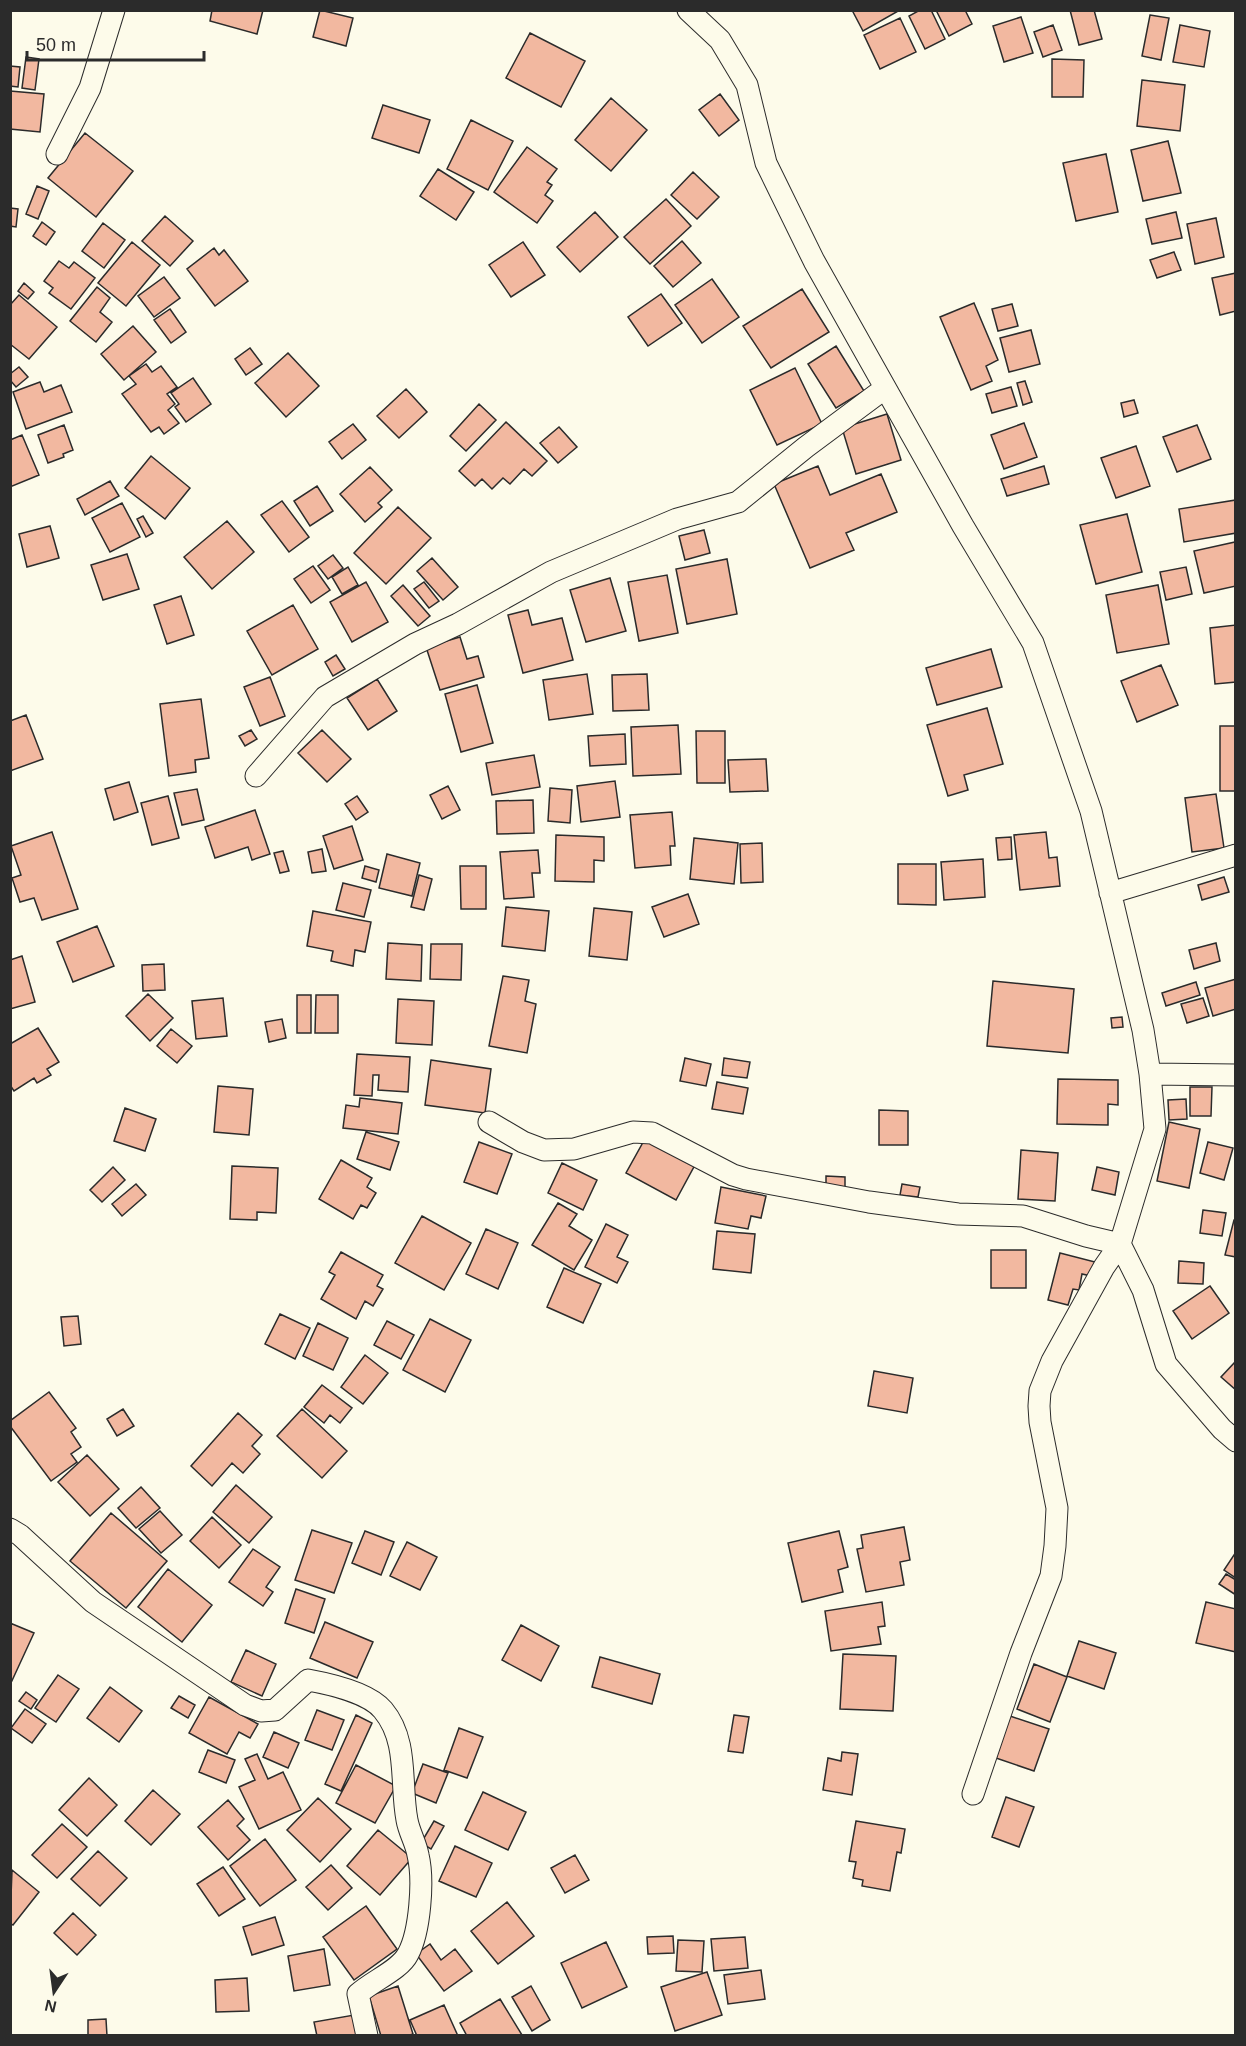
<svg xmlns="http://www.w3.org/2000/svg" width="1246" height="2046" font-family="Arial,sans-serif">
<rect width="100%" height="100%" fill="#fdfbea"/>
<path fill="#f2b8a0" stroke="#2b2b2b" stroke-width="1.5" d="M212,10H263L257,34L210,21Z
M320,10L353,18L346,46L313,37Z
M852,10H900L863,31Z
M920,10H931L945,39L925,49L909,16Z
M936,10H965L972,24L949,36Z
M1070,10H1094L1102,39L1079,45Z
M1150,15L1169,18L1161,60L1142,56Z
M1021,17L1033,53L1004,62L993,26Z
M900,18L916,52L880,69L864,35Z
M1053,25L1062,50L1043,57L1034,32Z
M1180,25L1210,31L1204,67L1173,62Z
M530,33L585,61L561,107L506,78Z
M26,57L39,59L35,90L22,88Z
M1052,59L1084,60L1083,97H1052Z
M10,66L20,67L18,87L10,86Z
M1142,80L1185,85L1180,131L1137,126Z
M10,91L44,94L40,132L10,129Z
M720,94L739,120L719,136L699,110Z
M611,98L647,130L611,171L575,140Z
M383,105L430,120L419,153L372,138Z
M471,120L513,141L488,190L447,169Z
M85,133L133,171L96,217L48,178Z
M1168,141L1181,193L1143,201L1131,150Z
M527,147L557,169L547,182L552,185L545,195L553,201L537,223L494,192Z
M1106,154L1118,212L1076,221L1063,163Z
M438,169L474,192L456,220L420,196Z
M693,172L719,197L697,219L671,195Z
M37,186L49,191L38,219L26,214Z
M666,199L691,226L650,264L624,237Z
M10,208L18,209L16,227L10,226Z
M595,212L618,237L580,272L557,247Z
M1176,212L1182,238L1152,244L1146,219Z
M165,216L193,241L170,266L142,241Z
M1216,218L1224,257L1195,264L1187,224Z
M42,222L55,232L46,245L33,236Z
M103,223L125,240L104,268L82,251Z
M682,241L701,263L673,287L654,266Z
M132,242L160,265L126,306L98,283Z
M523,242L545,275L511,297L489,265Z
M214,248L219,255L224,250L248,281L215,306L187,269Z
M1174,252L1181,270L1157,278L1150,260Z
M59,261L69,268L74,262L95,278L71,309L49,293L53,288L44,281Z
M1236,273V311L1220,315L1212,278Z
M164,277L180,298L154,317L138,296Z
M712,279L739,317L702,343L675,305Z
M24,283L34,292L28,299L18,291Z
M97,287L110,298L100,312L112,322L96,342L70,321Z
M802,289L829,332L771,368L743,326Z
M661,294L682,323L648,346L628,317Z
M19,295L57,327L29,359L10,344V305Z
M974,303L998,360L986,366L992,381L971,390L940,317Z
M1012,304L1018,326L998,331L992,309Z
M170,309L186,332L171,343L154,320Z
M133,326L156,352L124,380L101,354Z
M1031,330L1040,364L1009,372L1000,338Z
M836,346L864,391L836,408L808,364Z
M250,348L262,364L246,375L235,359Z
M288,353L319,386L286,417L255,383Z
M146,364L152,372L161,366L177,387L167,394L175,404L168,410L179,423L164,434L159,427L151,432L122,394L136,384L129,376Z
M19,367L28,377L16,387L10,380V374Z
M795,368L822,424L777,445L750,390Z
M193,378L211,404L186,422L175,407L179,404L171,393Z
M1025,381L1032,402L1023,405L1017,383Z
M40,382L44,392L61,385L72,412L26,429L13,392Z
M1011,387L1017,406L992,413L986,394Z
M406,389L427,412L399,438L377,416Z
M1134,400L1138,413L1124,417L1121,403Z
M479,404L496,420L466,451L450,436Z
M887,414L901,460L856,474L842,428Z
M506,422L547,461L532,476L524,469L510,484L503,478L492,489L482,479L475,486L459,471Z
M1024,423L1037,457L1004,469L991,435Z
M353,424L366,440L342,459L329,442Z
M64,425L73,450L63,454L64,457L48,463L38,435Z
M1197,425L1211,459L1177,472L1163,437Z
M559,427L577,447L558,463L540,443Z
M22,435L39,475L10,487V440Z
M1136,446L1150,486L1116,498L1101,458Z
M151,456L190,488L165,519L125,488Z
M818,466L830,495L881,474L897,512L846,533L854,550L810,568L774,484Z
M1044,466L1049,484L1007,496L1001,479Z
M370,467L392,490L378,503L382,507L365,522L340,494Z
M110,481L119,496L85,515L77,499Z
M317,486L333,511L310,526L294,501Z
M1236,500V533L1184,542L1179,509Z
M282,501L309,537L289,552L261,515Z
M122,503L140,537L110,552L92,518Z
M398,507L431,538L386,584L354,553Z
M1127,514L1142,572L1096,584L1080,525Z
M143,516L153,533L146,537L137,519Z
M227,521L254,552L212,589L184,557Z
M50,526L59,558L27,567L19,534Z
M704,530L710,553L685,560L679,536Z
M1235,542L1236,586L1204,593L1194,551Z
M127,554L139,589L103,600L91,565Z
M333,555L343,568L328,579L318,566Z
M432,558L458,587L443,600L417,571Z
M727,559L737,614L687,624L676,569Z
M313,566L330,590L311,603L294,579Z
M348,567L358,585L342,594L332,577Z
M1186,567L1192,594L1166,600L1160,572Z
M667,575L678,633L639,641L628,582Z
M610,578L626,631L586,642L570,590Z
M366,582L388,622L352,642L330,602Z
M424,582L439,601L429,608L414,589Z
M403,585L430,616L418,626L391,596Z
M1158,585L1169,644L1117,653L1106,595Z
M181,596L194,635L167,644L154,605Z
M293,605L318,649L272,675L247,631Z
M528,610L532,625L562,618L573,660L523,673L508,615Z
M1236,625V682L1215,684L1210,628Z
M460,637L467,659L478,656L484,677L440,690L426,647Z
M991,649L1002,687L937,705L926,668Z
M336,655L345,669L333,676L325,662Z
M1161,665L1178,705L1137,722L1121,681Z
M587,674L593,714L549,720L543,680Z
M647,674L649,710L613,711L612,675Z
M270,677L285,716L260,726L244,687Z
M377,679L397,711L368,730L347,698Z
M477,685L493,743L461,752L445,694Z
M201,699L209,758L195,760L196,772L169,776L160,704Z
M987,708L1003,764L964,775L968,790L948,796L927,725Z
M26,715L43,759L10,771V721Z
M678,725L681,774L633,776L631,727Z
M1220,726H1236V791H1220Z
M251,730L257,739L245,746L239,736Z
M322,730L351,759L327,782L298,753Z
M696,731H725V783H697Z
M625,734L626,764L590,766L588,736Z
M534,755L540,787L492,795L486,763Z
M766,759L768,791L730,792L728,760Z
M615,781L620,817L581,822L577,786Z
M129,782L138,812L114,820L105,789Z
M448,786L460,810L442,819L430,795Z
M550,788L572,790L570,823L548,821Z
M197,789L204,820L182,825L174,793Z
M1216,794L1224,848L1192,852L1185,798Z
M168,796L179,838L152,845L141,803Z
M357,796L368,812L356,820L345,804Z
M533,800L534,833L497,834L496,801Z
M255,810L270,854L252,860L248,847L215,858L205,827Z
M672,812L675,846H670L671,865L635,868L630,815Z
M352,826L363,860L334,869L323,836Z
M52,832L78,909L42,920L34,898L20,902L12,878L21,875L11,846Z
M1046,832L1049,858L1057,857L1060,886L1020,890L1014,835Z
M556,835L604,837V861L594,860V882L555,881Z
M1011,837L1012,859L998,860L996,838Z
M694,838L738,843L734,884L690,879Z
M762,843L763,882L741,883L740,844Z
M322,849L326,871L312,873L308,852Z
M538,850L540,873H532L534,897L504,899L500,852Z
M283,851L289,871L280,873L274,853Z
M387,854L420,863L412,896L379,888Z
M983,859L985,897L944,900L941,862Z
M898,864H936V905L898,904Z
M365,866L379,870L376,882L362,878Z
M460,866H486V909H461Z
M419,875L432,879L424,910L411,907Z
M1224,877L1229,892L1202,900L1198,885Z
M343,883L371,890L364,917L336,910Z
M688,894L699,924L664,937L652,907Z
M506,907L549,911L545,951L502,946Z
M594,908L632,912L627,960L589,956Z
M313,911L371,922L365,952L355,950L353,966L331,961L333,951L307,946Z
M97,926L114,966L73,982L57,942Z
M388,943L422,945L421,981L386,979Z
M1216,943L1220,961L1194,969L1189,950Z
M431,944H462L461,980L430,979Z
M22,956L35,1002L10,1009V960Z
M164,964L165,990L143,991L142,965Z
M503,976L529,980L525,1001L536,1004L527,1053L489,1046Z
M1236,979V1009L1213,1016L1205,988Z
M993,981L1074,989L1068,1053L987,1046Z
M1196,982L1200,995L1166,1006L1162,993Z
M148,994L173,1018L150,1041L126,1016Z
M297,995H311V1033H297Z
M316,995H338V1033H315Z
M223,998L227,1036L196,1039L192,1001Z
M1203,998L1209,1016L1187,1023L1181,1004Z
M398,999L434,1001L432,1045L396,1043Z
M1122,1017L1123,1027L1112,1028L1111,1018Z
M282,1019L286,1038L269,1042L265,1022Z
M38,1028L59,1062L47,1069L51,1075L37,1083L34,1078L14,1091L10,1085V1044Z
M171,1029L192,1046L177,1063L157,1046Z
M357,1054L410,1057L408,1092L378,1090L379,1075H373L372,1096L354,1095Z
M685,1058L711,1064L706,1086L680,1081Z
M724,1058L750,1062L747,1078L722,1075Z
M431,1060L491,1069L485,1113L425,1105Z
M1058,1079L1118,1080V1105L1108,1104V1125L1057,1124Z
M717,1082L748,1088L743,1114L712,1109Z
M218,1086L253,1089L249,1135L214,1132Z
M1190,1087H1212L1211,1116H1190Z
M360,1098L402,1103L398,1134L343,1128L346,1105L359,1107Z
M1186,1099L1187,1119L1169,1120L1168,1100Z
M125,1108L156,1119L145,1151L114,1141Z
M879,1110L908,1111V1145H879Z
M1169,1122L1200,1129L1189,1188L1157,1181Z
M366,1132L399,1142L390,1170L357,1159Z
M646,1137L696,1163L676,1200L626,1173Z
M479,1142L512,1154L497,1194L464,1182Z
M1208,1142L1233,1148L1224,1180L1200,1173Z
M1021,1150L1058,1153L1055,1201L1018,1199Z
M341,1160L372,1178L367,1187L376,1193L367,1208L361,1205L353,1219L319,1199Z
M562,1163L597,1180L583,1210L548,1193Z
M232,1166L278,1168L276,1213L257,1212V1220L230,1219Z
M113,1167L125,1180L102,1202L90,1190Z
M1097,1167L1119,1172L1115,1195L1092,1190Z
M826,1176L845,1177V1188H826Z
M136,1184L146,1195L122,1216L112,1204Z
M902,1184L920,1187L918,1197L900,1195Z
M721,1187L766,1196L761,1218L751,1216L748,1229L715,1223Z
M558,1203L577,1214L569,1226L592,1240L574,1270L532,1245Z
M1203,1210L1226,1213L1222,1236L1200,1233Z
M422,1216L471,1243L444,1290L395,1263Z
M1234,1220H1236V1257L1225,1255Z
M606,1224L628,1235L617,1257L628,1262L617,1283L585,1267Z
M486,1229L518,1243L498,1289L466,1274Z
M717,1231L755,1234L751,1273L713,1269Z
M991,1250H1026V1288H991Z
M341,1252L383,1275L377,1286L383,1289L373,1306L365,1301L356,1319L321,1299L335,1275L329,1272Z
M1060,1253L1095,1262L1091,1276L1082,1274L1079,1290L1073,1289L1068,1305L1048,1300Z
M1179,1261L1204,1263L1203,1284L1178,1283Z
M564,1268L601,1284L583,1323L547,1307Z
M1210,1286L1229,1313L1192,1339L1173,1311Z
M280,1314L310,1328L295,1359L265,1344Z
M78,1316L81,1344L64,1346L61,1317Z
M430,1319L471,1340L445,1392L403,1370Z
M387,1321L414,1335L401,1359L374,1345Z
M318,1323L348,1338L333,1370L303,1356Z
M365,1355L388,1373L363,1404L341,1387Z
M1236,1361V1390L1221,1377Z
M874,1371L913,1378L907,1413L868,1406Z
M322,1385L352,1408L340,1423L330,1415L324,1423L304,1407Z
M49,1392L76,1428L71,1432L81,1447L71,1454L77,1462L51,1481L10,1426V1421Z
M123,1409L134,1426L117,1436L107,1419Z
M302,1409L347,1451L322,1478L277,1436Z
M238,1413L262,1435L252,1446L260,1454L243,1473L232,1463L212,1486L191,1466Z
M87,1455L119,1489L90,1516L58,1482Z
M236,1485L272,1517L249,1543L213,1512Z
M141,1487L160,1508L136,1528L118,1508Z
M160,1511L182,1535L161,1553L139,1529Z
M111,1513L167,1561L126,1608L70,1561Z
M212,1517L241,1545L219,1568L190,1541Z
M904,1527L910,1560L900,1562L904,1585L866,1592L857,1549L863,1548L861,1535Z
M312,1530L352,1543L334,1593L295,1580Z
M365,1531L394,1542L381,1575L352,1563Z
M839,1531L848,1567L838,1570L843,1592L802,1602L788,1543Z
M407,1542L437,1557L420,1590L390,1576Z
M253,1549L280,1567L266,1587L273,1592L263,1606L229,1582Z
M1236,1552V1578L1224,1570Z
M168,1569L212,1605L182,1642L138,1607Z
M1226,1574L1236,1580V1595L1219,1584Z
M296,1589L325,1599L314,1633L285,1623Z
M882,1602L885,1626L878,1627L881,1644L831,1651L825,1611Z
M1206,1602L1236,1609V1652L1196,1643Z
M325,1622L373,1642L357,1678L310,1658Z
M10,1623L34,1633L10,1685Z
M521,1625L559,1646L541,1681L502,1660Z
M1079,1641L1116,1653L1104,1689L1067,1676Z
M246,1650L276,1664L262,1696L231,1682Z
M843,1654L896,1656L893,1711L840,1709Z
M600,1657L660,1674L652,1704L592,1687Z
M1034,1664L1067,1677L1050,1722L1017,1709Z
M58,1675L79,1689L56,1722L35,1708Z
M110,1687L142,1711L119,1742L87,1718Z
M26,1692L37,1700L31,1709L19,1701Z
M179,1696L195,1705L188,1718L171,1708Z
M209,1697L258,1724L250,1738L239,1732L227,1754L189,1733Z
M25,1709L46,1724L32,1743L11,1728Z
M317,1710L344,1720L332,1750L305,1740Z
M356,1715L372,1723L341,1791L325,1784Z
M734,1715L749,1717L743,1753L728,1751Z
M1010,1716L1049,1729L1034,1771L996,1758Z
M459,1728L483,1737L467,1778L444,1770Z
M274,1732L299,1743L288,1768L263,1757Z
M208,1750L235,1760L226,1783L199,1772Z
M842,1752L858,1754L852,1795L823,1790L828,1758L841,1761Z
M257,1754L268,1779L283,1772L301,1810L259,1829L239,1787L255,1780L245,1759Z
M423,1764L448,1773L436,1803L412,1793Z
M356,1765L396,1786L375,1823L336,1803Z
M89,1778L117,1805L87,1836L59,1810Z
M153,1790L180,1814L151,1845L125,1821Z
M483,1792L526,1812L508,1850L465,1830Z
M1006,1797L1034,1807L1019,1847L992,1837Z
M318,1798L351,1829L320,1862L287,1830Z
M228,1800L244,1819L237,1826L250,1840L228,1860L198,1827Z
M434,1821L444,1826L431,1849L421,1843Z
M856,1821L905,1829L901,1853L897,1852L890,1891L862,1886L863,1880L853,1878L856,1862L849,1861Z
M62,1824L87,1847L57,1878L32,1855Z
M378,1830L412,1858L380,1895L347,1866Z
M265,1839L296,1880L260,1906L230,1866Z
M455,1846L492,1863L476,1897L439,1881Z
M98,1851L127,1878L100,1906L71,1879Z
M575,1855L589,1880L565,1893L551,1868Z
M331,1865L352,1888L328,1910L306,1887Z
M223,1867L245,1899L219,1916L197,1884Z
M12,1870L39,1892L13,1925L10,1923Z
M507,1902L534,1936L498,1964L471,1931Z
M366,1906L397,1949L354,1980L323,1937Z
M73,1913L96,1935L77,1955L54,1933Z
M275,1917L284,1945L252,1955L243,1927Z
M673,1936L674,1953L648,1954L647,1937Z
M745,1937L748,1968L714,1971L711,1939Z
M678,1940L704,1941L702,1972L676,1971Z
M606,1942L627,1987L582,2008L561,1963Z
M430,1944L441,1960L455,1949L472,1971L444,1991L416,1954Z
M324,1949L330,1985L294,1991L288,1956Z
M761,1970L765,1999L728,2004L724,1975Z
M707,1972L722,2015L675,2031L661,1987Z
M247,1978L249,2011L216,2012L215,1980Z
M398,1986L413,2034L407,2036H381L369,1996Z
M531,1986L550,2020L532,2031L512,1997Z
M500,1999L522,2035L467,2036L460,2023Z
M444,2005L458,2036H417L410,2020Z
M354,2015L357,2036H317L314,2022Z
M106,2019L107,2036H88V2020Z"/>
<g fill="none" stroke-linecap="round" stroke-linejoin="round">
<g stroke="#2b2b2b" stroke-width="23">
<path id="minor" d="M688,10L720,40L747,85L766,163L814,261L963,526L1033,643L1091,811L1143,1030L1150,1074L1155,1129L1120,1244L1143,1290L1166,1364L1222,1429L1236,1441
M57,154L90,88L114,10
M256,776L325,697L415,644L458,624L551,572L677,519L738,502L806,447L884,389
M1110,893L1236,855
M1150,1074L1236,1075
M489,1122L523,1142L544,1150L574,1149L633,1132L652,1133L733,1175L746,1179L869,1202L958,1214L1023,1216L1086,1236L1120,1244L1104,1267L1052,1361L1040,1391L1039,1406L1040,1422L1057,1508L1055,1546L1051,1576L1021,1653L973,1794
M10,1529L20,1535L93,1602L245,1705L261,1711L275,1710L308,1680C330,1684 369,1693 383,1710C409,1741 400,1784 407,1820C409,1832 416,1843 418,1855C424,1880 420,1932 408,1954C400,1970 372,1981 358,1994L367,2036"/>
</g>
<use href="#minor" stroke="#fdfbea" stroke-width="21"/>
</g>
<rect width="1246" height="2046" fill="none" stroke="#2b2b2b" stroke-width="24"/>
<g transform="translate(54 1992) rotate(193)" stroke="#fdfbea" stroke-width="4.5" paint-order="stroke">
<path d="M0-4.5L10 22L0 15L-10 22Z" fill="#2b2b2b"/>
<text y="-9" font-size="16" font-weight="bold" text-anchor="middle" fill="#2b2b2b">N</text>
</g>
<path d="M27 51v9h177v-9" fill="none" stroke="#2b2b2b" stroke-width="3"/>
<text x="36" y="51" font-size="18" fill="#2b2b2b" stroke="#fdfbea" stroke-width="4.5" paint-order="stroke">50 m</text>
</svg>
